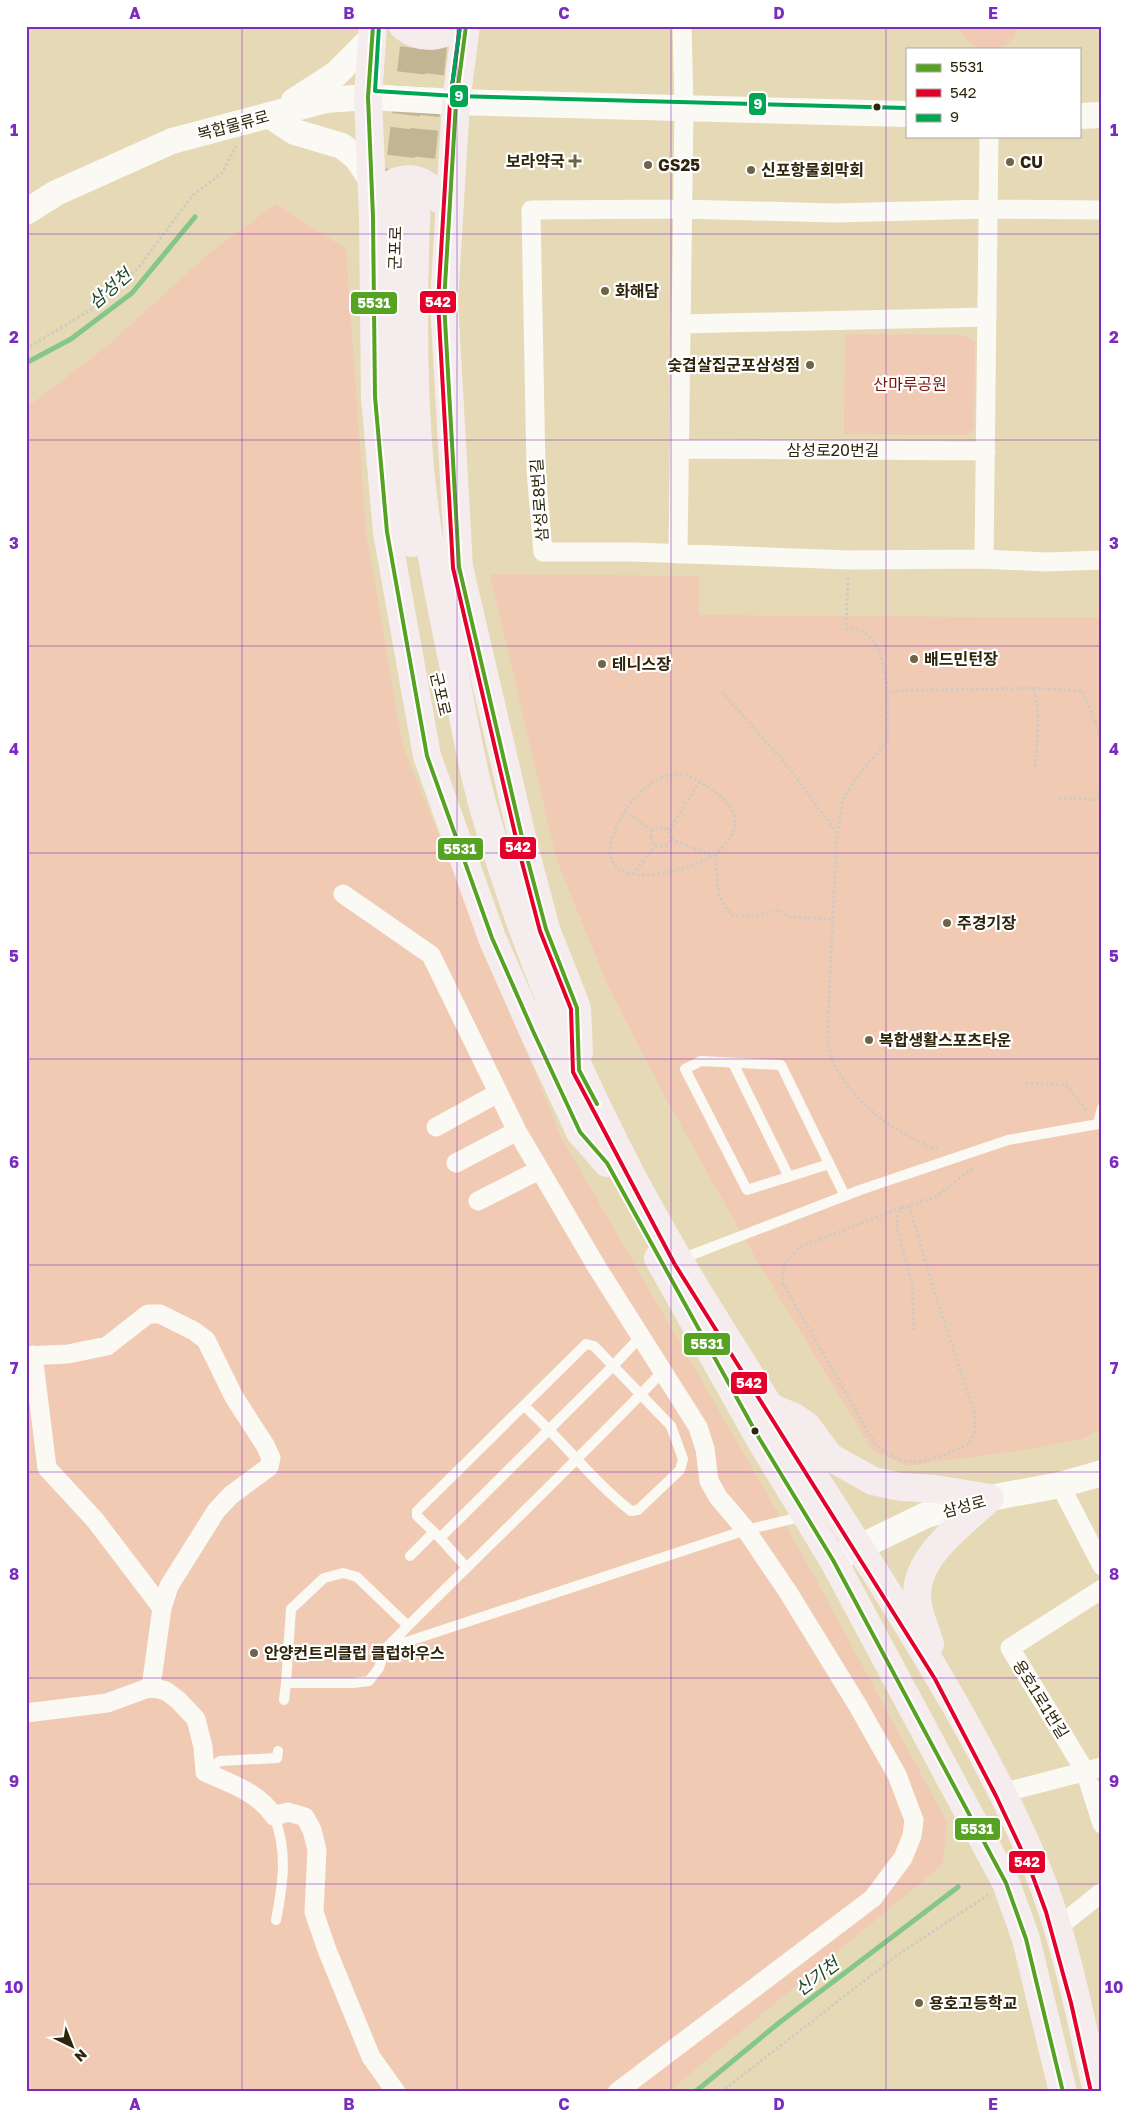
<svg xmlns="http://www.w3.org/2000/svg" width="1128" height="2118" font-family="'Golos Text','Noto Sans KR',sans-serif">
<rect width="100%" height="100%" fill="#e6d9b6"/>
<path fill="#f1cab4" d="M959,26H1015V36C998,57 967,53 959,26Z
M276,204L346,249L366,532L403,747L561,1137L807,1563L947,1822L943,1864L668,2092H26V408L106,347L208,254Z
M845,334L963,335L975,342L974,428L968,435L844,434Z
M490,574L699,576V615L1102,618V1429L1081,1439L1024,1450L907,1466L873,1451L756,1259L665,1097L607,984L557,861Z"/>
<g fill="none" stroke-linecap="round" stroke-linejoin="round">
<path stroke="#85c78a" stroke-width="5" d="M26,363L71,339L132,293L195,217
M695,2092L780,2022L958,1887"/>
<path stroke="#c1b594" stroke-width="28" stroke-dasharray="28 14" stroke-linecap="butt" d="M396,198L414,48
M417,199L435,26"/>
<path stroke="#cfcbc1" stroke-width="3" stroke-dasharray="2.5 2.5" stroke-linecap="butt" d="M26,349L92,309L139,267L193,195L222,173L236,146
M848,578L846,628C850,629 858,629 862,631C893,648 887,711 888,741L859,774L843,799L837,834L827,1042C836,1087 878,1121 916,1140C923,1143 931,1149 938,1149
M886,691L1033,688
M722,692L786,764L837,833
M1035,767C1037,740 1041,714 1033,688L1082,691L1102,738
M1059,798L1099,800L1102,761
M625,811L653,831
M651 837a10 10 0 1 1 20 0a10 10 0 1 1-20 0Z
M669,830L700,781
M671,839L712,856
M716,854C667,882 571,895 627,808C636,794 658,774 676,774C687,773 698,780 707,786C739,807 746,826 716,854C717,876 715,899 732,915L751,917L778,910L790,917L833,919
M633,874L656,845
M1026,1083L1066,1085L1088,1112
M901,1208L800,1247L785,1263L782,1282L875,1444C884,1451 894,1459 906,1461C924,1465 953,1451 969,1444L975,1431L974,1411L933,1288L909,1205
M914,1330L912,1285L896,1223L901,1208L935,1197L974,1167
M721,2092L896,1956L988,1895"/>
<path stroke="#fbf9f4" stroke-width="10" d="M733,1063L789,1177
M1098,1124L1102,1108
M829,1164L747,1190L685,1069L701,1061L781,1065L845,1196
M681,1259L860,1190L1008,1140L1098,1124L1102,1125
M440,1538L613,1366L642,1335
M410,1556L434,1532
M466,1567L440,1538L417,1516V1511L586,1344L594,1346L671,1426L683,1459L680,1470L638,1510L631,1511C591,1480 562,1439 524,1406
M387,1647C479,1554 574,1465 664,1370
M286,1683L291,1609L324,1578L343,1573L357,1577L408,1626
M284,1700L286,1683H353L369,1681L379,1668L385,1649L746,1530L834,1509
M205,1772L220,1761L277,1758L278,1751
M274,1816C288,1851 283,1884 276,1920"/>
<path stroke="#fbf9f4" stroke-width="19" d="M1102,210L988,209L834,213L682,209L531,210L536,470L543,552H634L849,560L984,559L1046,562L1102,560
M681,324L987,317
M679,449L986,451
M678,554L684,107L682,26
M984,559L989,136
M343,894L431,955L517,1131L598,1269L698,1427L705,1449L709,1481L718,1497L746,1530L788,1592L858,1706L897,1775L914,1820L912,1836L903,1858L873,1898L617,2092
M436,1127L498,1093
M456,1163L517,1131
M478,1201L539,1170
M33,1355L47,1468L95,1520L162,1608
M26,1356L68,1354L107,1346L148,1314H160L194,1331L206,1340L234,1397L265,1445L271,1458L269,1467L231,1495L216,1511L169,1586L162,1608L151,1687
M1060,1485L1102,1566
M1102,1589L1010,1648L1085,1771L1102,1824
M26,1713L107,1703L151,1687L166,1691L178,1700L196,1719L203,1747L205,1772C231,1784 258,1792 274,1816L288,1812L305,1817L312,1830L317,1850L314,1912L327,1950L371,2057L396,2092
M1002,1793L1102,1767
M1057,1928L1102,1892"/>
<path stroke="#fbf9f4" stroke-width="26" d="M294,101L336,74L372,38
M269,115L295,132L342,146L356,157L371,179
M1079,116L1102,115
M26,212L56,193L172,141L326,100L368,97L456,102L907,114
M833,1560L926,1515L990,1498L1060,1485L1102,1473"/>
<path stroke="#f5eded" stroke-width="28" d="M373,26L368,97L373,217L375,397L387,532L427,756L492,938L533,1031L580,1132L607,1163
M403,26C417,38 439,40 453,26
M466,26L456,102L444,302L459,567L525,850L546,929L577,1008L579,1052
M372,198C397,174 420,171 441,200
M396,198L394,392L398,460L412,543
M417,199C413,285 412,370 419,456C424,524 438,592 452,659C462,709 470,761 484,810C530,968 596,1120 680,1262C747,1374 819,1482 888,1593C942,1680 995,1769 1035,1864C1065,1936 1080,2015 1097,2092
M658,1258L759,1438L833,1560L1006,1883L1026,1939L1063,2092
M770,1407L794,1417L807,1426L830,1457L873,1481L901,1487L935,1489L990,1498
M930,1644C926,1629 916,1610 917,1595C917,1554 964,1523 990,1498"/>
<g stroke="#fff" stroke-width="8">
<path id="bus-1" d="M373,26L368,97L373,217L375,397L387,532L427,756L492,938L533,1031L580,1132L607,1163L759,1438L833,1560L1006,1883L1026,1939L1063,2092
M466,26L456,102L444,302L459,567L525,850L546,929L577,1008L579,1070L597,1104"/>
</g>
<g stroke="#fff" stroke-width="8">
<path id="bus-2" d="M460,26L450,102L438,302L453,568L519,851L540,931L571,1009L573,1072L674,1263L935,1679L996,1796L1029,1866L1046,1912L1071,2003L1091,2092"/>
</g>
<g stroke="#fff" stroke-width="8">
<path id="bus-3" d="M379,26L375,91L456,96L907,108
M450,101L460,26"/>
</g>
<use href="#bus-1" stroke="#56a222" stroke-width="4"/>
<use href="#bus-2" stroke="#e4002b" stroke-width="4"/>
<use href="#bus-3" stroke="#00a651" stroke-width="4"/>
</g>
<path fill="none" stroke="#7b2cbf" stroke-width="1" stroke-opacity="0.55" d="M242,26V2092M457,26V2092M671,26V2092M886,26V2092M26,234H1102M26,440H1102M26,646H1102M26,853H1102M26,1059H1102M26,1265H1102M26,1472H1102M26,1678H1102M26,1884H1102"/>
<g fill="#2e250b" stroke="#fff" stroke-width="2">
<circle cx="877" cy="107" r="4.5"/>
<circle cx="755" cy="1431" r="4.5"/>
</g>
<g fill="#6e6447" stroke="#fff" stroke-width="2">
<path d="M572.5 153.5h5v5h5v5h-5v5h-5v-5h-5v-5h5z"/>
<circle cx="1010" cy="162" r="5"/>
<circle cx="648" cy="165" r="5"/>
<circle cx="751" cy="170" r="5"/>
<circle cx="605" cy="291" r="5"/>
<circle cx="810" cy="365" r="5"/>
<circle cx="914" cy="659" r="5"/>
<circle cx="602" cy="664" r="5"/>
<circle cx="947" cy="923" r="5"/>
<circle cx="869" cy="1040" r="5"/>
<circle cx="254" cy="1653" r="5"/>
<circle cx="919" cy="2003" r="5"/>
</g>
<g text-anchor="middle" stroke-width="4.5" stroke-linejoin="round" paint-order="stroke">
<g font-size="16" fill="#2e250b" stroke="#fff">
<text transform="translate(233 125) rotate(-15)" y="6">복합물류로</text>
<text transform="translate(395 248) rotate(-89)" y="6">군포로</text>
<text x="833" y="456">삼성로20번길</text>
<text transform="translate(539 500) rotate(-94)" y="6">삼성로8번길</text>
<text transform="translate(441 694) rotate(77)" y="6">군포로</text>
<text transform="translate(964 1506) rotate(-15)" y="6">삼성로</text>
<text transform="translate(1041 1699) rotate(58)" y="6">용호1로1번길</text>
</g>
<g font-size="16" font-weight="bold" fill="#2e250b" stroke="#fff" text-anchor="start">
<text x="565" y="167" text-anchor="end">보라약국</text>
<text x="1020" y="168">CU</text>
<text x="658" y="171">GS25</text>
<text x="761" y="176">신포항물회막회</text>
<text x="615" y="297">화해담</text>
<text x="800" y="371" text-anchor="end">숯겹살집군포삼성점</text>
<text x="924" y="665">배드민턴장</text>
<text x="612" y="670">테니스장</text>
<text x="957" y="929">주경기장</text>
<text x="879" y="1046">복합생활스포츠타운</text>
<text x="264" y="1659">안양컨트리클럽 클럽하우스</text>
<text x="929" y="2009">용호고등학교</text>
</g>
<g font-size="16" fill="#79140a" stroke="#fff">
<text x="910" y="390">산마루공원</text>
</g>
<g font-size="18" font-style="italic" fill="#1f472a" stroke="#fff">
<text transform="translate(110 289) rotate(-41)" y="6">삼성천</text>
<text transform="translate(817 1977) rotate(-37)" y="6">신기천</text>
</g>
</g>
<g stroke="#fff" stroke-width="2">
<rect x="449" y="84" width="20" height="24" rx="5" fill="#00a651"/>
<rect x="748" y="92" width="19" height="24" rx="5" fill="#00a651"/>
<rect x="419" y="290" width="38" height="24" rx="5" fill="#e4002b"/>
<rect x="350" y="291" width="48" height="24" rx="5" fill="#56a222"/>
<rect x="499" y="836" width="38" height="24" rx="5" fill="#e4002b"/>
<rect x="437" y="837" width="47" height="24" rx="5" fill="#56a222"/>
<rect x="683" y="1332" width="48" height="24" rx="5" fill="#56a222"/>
<rect x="730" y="1371" width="38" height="24" rx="5" fill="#e4002b"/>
<rect x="954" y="1817" width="47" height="24" rx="5" fill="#56a222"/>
<rect x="1008" y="1850" width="38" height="24" rx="5" fill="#e4002b"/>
</g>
<g font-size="14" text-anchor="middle" font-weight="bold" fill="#fff">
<text x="459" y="101">9</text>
<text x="758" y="109">9</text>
<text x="438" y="307">542</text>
<text x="374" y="308">5531</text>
<text x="518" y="852">542</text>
<text x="460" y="854">5531</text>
<text x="707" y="1349">5531</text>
<text x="749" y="1388">542</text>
<text x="977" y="1834">5531</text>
<text x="1027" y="1867">542</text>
</g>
<rect width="1128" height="2118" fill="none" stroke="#ffffff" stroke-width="55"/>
<rect x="906" y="48" width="175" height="90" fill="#ffffff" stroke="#aba89d"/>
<rect x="916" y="64" width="25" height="8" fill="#56a222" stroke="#aba89d"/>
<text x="950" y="72" font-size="15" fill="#2e250b">5531</text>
<rect x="916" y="89" width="25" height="8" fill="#e4002b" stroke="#aba89d"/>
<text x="950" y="98" font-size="15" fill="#2e250b">542</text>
<rect x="916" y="114" width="25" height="8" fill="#00a651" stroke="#aba89d"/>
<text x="950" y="122" font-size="15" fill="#2e250b">9</text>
<g transform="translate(72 2046) rotate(137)" stroke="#ffffff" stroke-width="4" paint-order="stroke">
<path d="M0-4L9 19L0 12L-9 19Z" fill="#2e250b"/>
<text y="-8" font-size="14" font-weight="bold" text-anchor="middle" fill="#2e250b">N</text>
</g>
<rect x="28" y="28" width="1072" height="2062" fill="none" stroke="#7b2cbf" stroke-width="2"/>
<g font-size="16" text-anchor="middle" font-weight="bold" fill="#7b2cbf">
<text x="135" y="19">A</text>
<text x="349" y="19">B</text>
<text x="564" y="19">C</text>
<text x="779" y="19">D</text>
<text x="993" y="19">E</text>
<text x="14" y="136">1</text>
<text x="1114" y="136">1</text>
<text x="14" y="343">2</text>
<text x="1114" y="343">2</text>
<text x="14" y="549">3</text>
<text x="1114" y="549">3</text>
<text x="14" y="755">4</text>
<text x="1114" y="755">4</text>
<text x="14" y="962">5</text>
<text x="1114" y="962">5</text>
<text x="14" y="1168">6</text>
<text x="1114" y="1168">6</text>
<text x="14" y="1374">7</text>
<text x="1114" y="1374">7</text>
<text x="14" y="1580">8</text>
<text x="1114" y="1580">8</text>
<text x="14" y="1787">9</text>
<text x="1114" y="1787">9</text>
<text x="14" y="1993">10</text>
<text x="1114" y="1993">10</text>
<text x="135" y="2110">A</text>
<text x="349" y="2110">B</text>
<text x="564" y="2110">C</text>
<text x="779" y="2110">D</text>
<text x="993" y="2110">E</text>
</g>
</svg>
